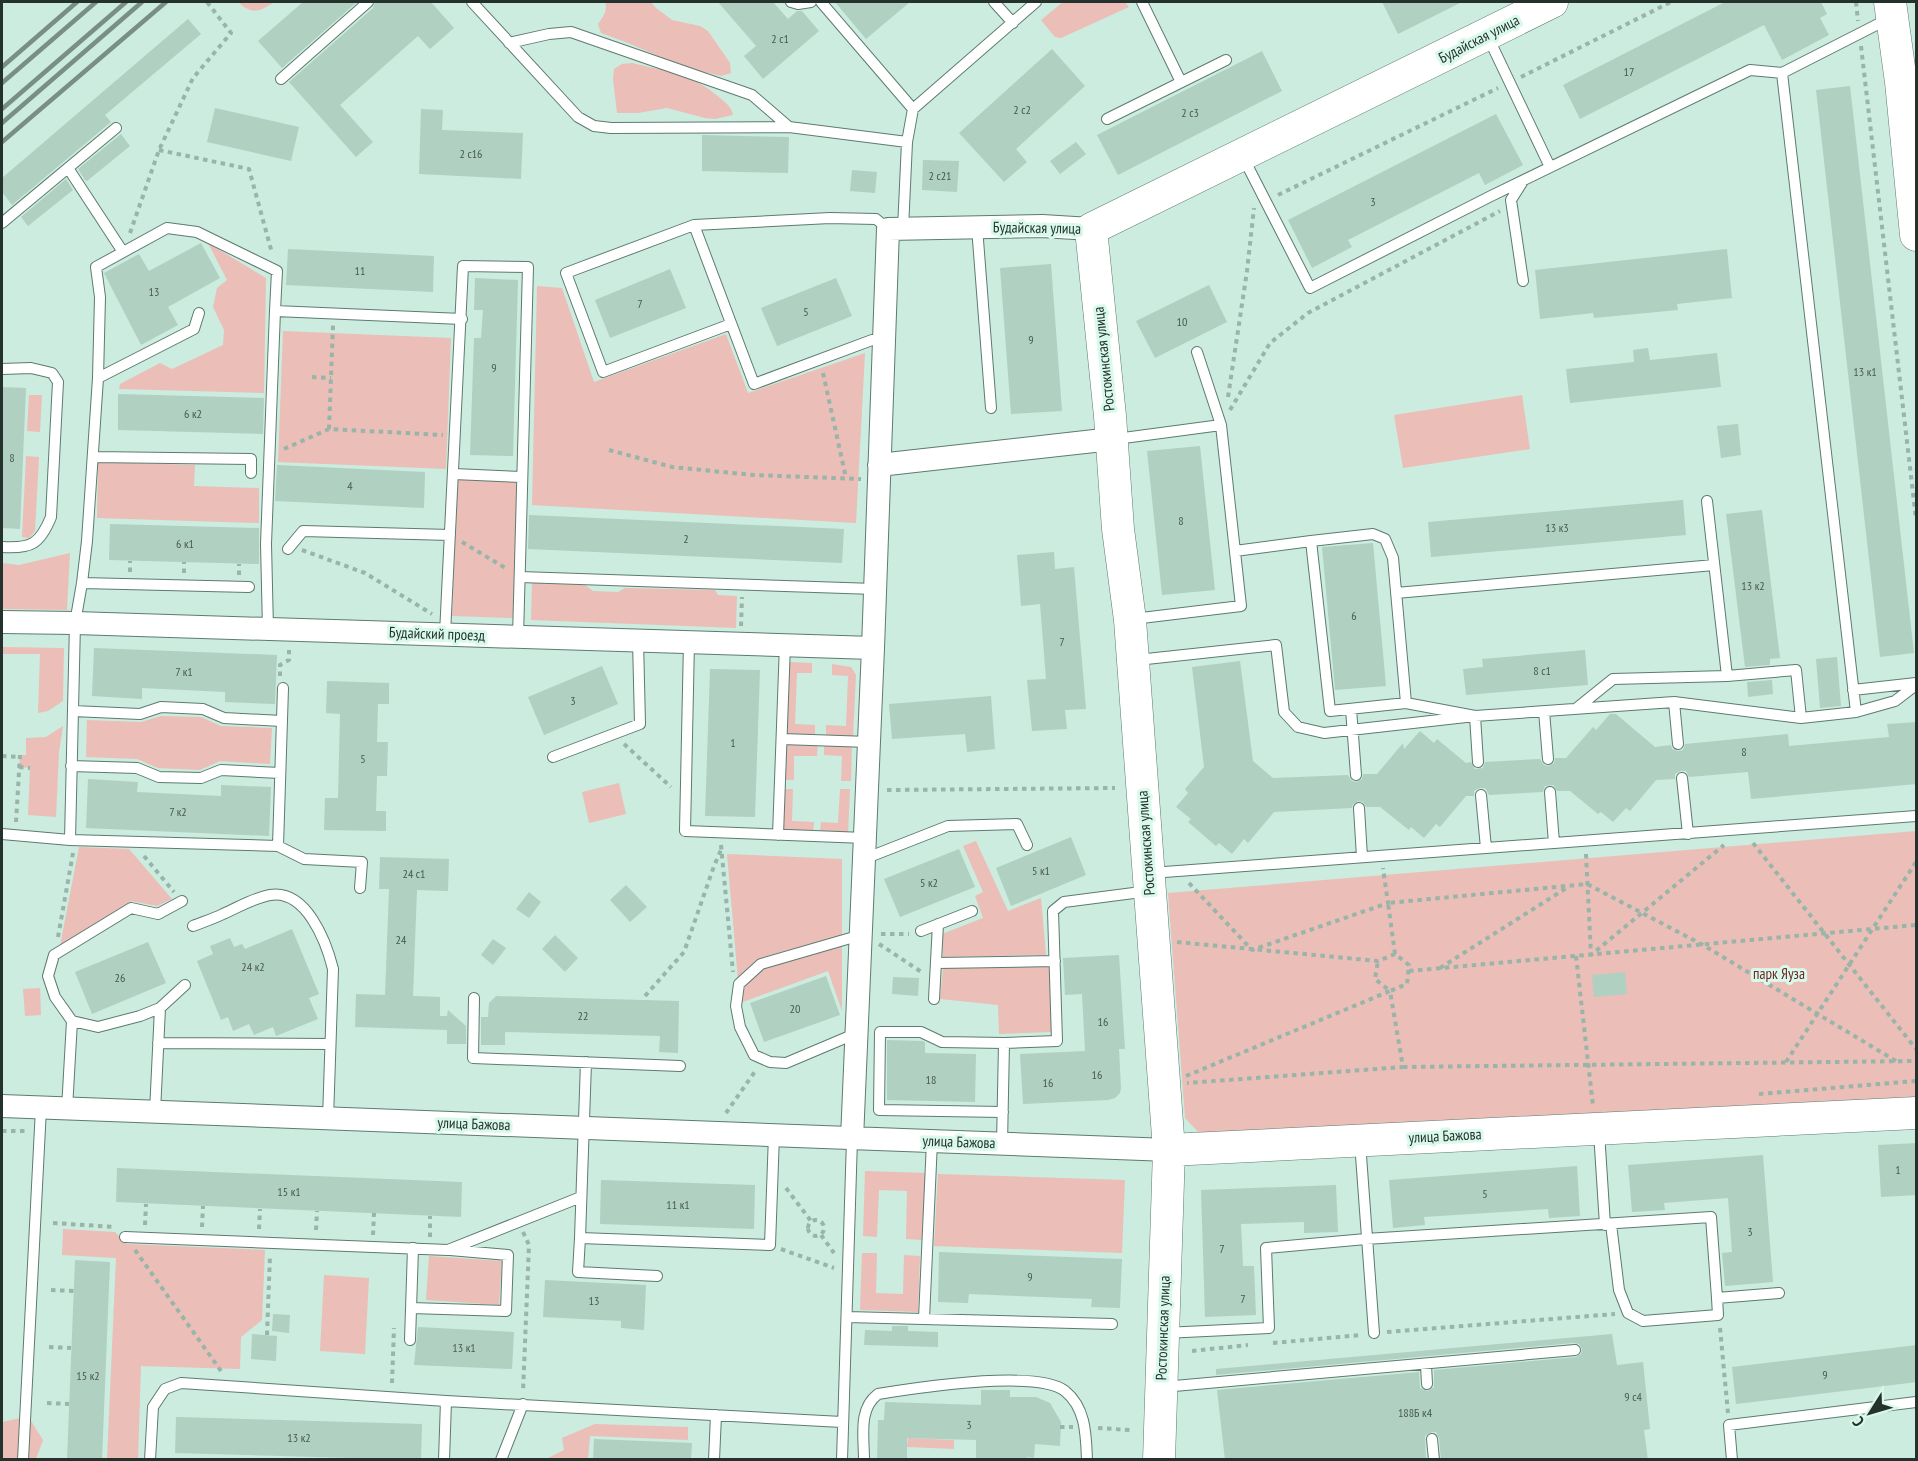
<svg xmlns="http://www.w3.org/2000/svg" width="1918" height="1461" font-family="'PT Sans Narrow',sans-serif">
<rect width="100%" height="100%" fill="#cbecde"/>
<path fill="#ebbeb8" d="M238,2H274C260,12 252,15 238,2Z
M605,2H651L656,8L672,20L700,26L708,31L730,63L731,73L721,76L692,69L665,59L628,43L601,33L598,24C603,17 608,10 605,2Z
M1063,2H1125L1129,7L1061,38L1055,37L1041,20Z
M632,63C665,71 692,74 719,97C726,103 731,106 733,115L715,119L705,118L667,108L638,113H617L613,79L614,69L622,64Z
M208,243L266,278L264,393L119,389L120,384L160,363L172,369L223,345L224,330L213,307L217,288L227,280Z
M537,286L562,288L594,382L726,334L748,393L865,353L856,523L532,505Z
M283,331L451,338L446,469L278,462Z
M29,395H42L40,432L27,431Z
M1522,395L1530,449L1403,468L1394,415Z
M26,456L39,457L35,531L29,538L22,537Z
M98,462L195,465L194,486L259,488V523L97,518Z
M457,479L518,481L513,618L452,616Z
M70,553L67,610L2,609V563L19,565Z
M532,583L585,585L593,591L618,592L625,588L715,590L718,595L737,596L736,628L531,620Z
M2,647L64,648L63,701L48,711L38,713L40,654H2Z
M788,662L812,663V673H797L795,724L815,725V735H786Z
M832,664L851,667L856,675L853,737L826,736V725L846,726L848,676L832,675Z
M161,716L201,717L221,726L272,728L270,764L220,761L200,770L158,768L137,759L86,757L87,720L141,722Z
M63,726L59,752L56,817L28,815L30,768L19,767L20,755H26V738L46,737Z
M785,744H818L817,756H794V780H784Z
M824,744L852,745L851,781H841L842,756L824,755Z
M619,783L626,814L589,823L582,792Z
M784,789H793L792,821L814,822L813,832L782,831Z
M840,789H850L848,834L820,832L821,822L838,823Z
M1916,831V1098L1200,1134L1185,1118L1168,893Z
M976,841L1008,911L1041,898L1046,955L943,957L942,934L983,918L975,896L983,892L963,846Z
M79,847L129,849L172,899L157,906L131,901L60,946Z
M727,854L842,859V1011L828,971L740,1003Z
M943,967H1050L1052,1032L999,1034L998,1005L940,999Z
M40,988L41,1015L25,1016L23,989Z
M865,1171L925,1173L922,1240L906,1239L907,1191L879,1190L877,1237L863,1236Z
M938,1174L1125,1180L1122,1253L934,1246Z
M63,1229L115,1232L127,1244L265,1250L262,1320L241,1337L240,1369L141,1366L138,1459H107L116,1258L62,1255Z
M862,1253H877L876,1293L903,1294L904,1255L920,1256L918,1312L860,1310Z
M429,1256L502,1261L499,1305L426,1300Z
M324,1275L369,1278L365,1354L320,1351Z
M21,1418L31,1421L43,1440L36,1459L2,1460V1422Z
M595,1424L688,1427V1440L590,1436L588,1459H546L564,1450L562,1438Z
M908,1438L954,1440V1449L907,1447Z"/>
<path fill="#b0d0c2" d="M303,2H357L282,68L258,41Z
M375,2H431L454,28L430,49L418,36L340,105L373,142L356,157L289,82L373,8Z
M718,2H773L788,19L797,11H802L819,31L763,79L744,56L756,46Z
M835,2H910L866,39Z
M1382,2H1462L1398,34Z
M1725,2H1821L1827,14L1820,18L1829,35L1782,60L1764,25L1580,119L1563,85Z
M188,19L201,34L105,115L111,122L12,205L2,192V178Z
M1052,49L1085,86L1016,149L1027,162L1004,182L959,133Z
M1262,51L1282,91L1118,175L1097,135Z
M1850,86L1914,653L1880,657L1816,90Z
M215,108L299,127L291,161L207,142Z
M421,109L443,110L442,130L523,133L521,179L419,174Z
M1496,114L1523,165L1485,185L1479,173L1348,240L1352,247L1312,268L1288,220Z
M121,134L130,146L87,181L85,180L78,169Z
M702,135L789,137L788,173L702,171Z
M1076,142L1086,154L1060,174L1050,161Z
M923,160L959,161L957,192L922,190Z
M852,170L877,172L875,193L850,191Z
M66,179L73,190L28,226L21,217Z
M201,243L220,278L168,307L178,325L141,345L104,273L139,254L149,271Z
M288,249L434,256L433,292L286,285Z
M1727,249L1732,298L1677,304L1678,310L1594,318L1593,313L1540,319L1535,270Z
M1051,264L1062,411L1011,414L1000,268Z
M670,269L686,308L610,338L595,300Z
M475,278L518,280L513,456L470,455L474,338H481L483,310H474Z
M836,278L852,316L777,346L761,308Z
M1209,285L1227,322L1155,358L1136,321Z
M1648,348L1650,360L1717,353L1721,387L1570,403L1566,369L1634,362L1633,350Z
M2,387L26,388L20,529L2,528Z
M118,394L264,398L263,434L118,430Z
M1738,424L1741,455L1721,458L1717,426Z
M1200,446L1215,590L1162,595L1147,451Z
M277,465L425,472L424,508L275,501Z
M1683,500L1686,535L1431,557L1428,522Z
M1762,510L1780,658L1770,659V665L1745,667L1726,514Z
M529,515L844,529L842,563L528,549Z
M110,524L259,528V564L109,560Z
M1373,543L1386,686L1335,690L1322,547Z
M1054,552L1055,569L1074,567L1086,709L1065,710L1067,729L1032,731L1027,680L1046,679L1040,604L1021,606L1017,555Z
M94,648L277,655L275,704L225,702V692L184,690L142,688V699L92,696Z
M1585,650L1588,685L1466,695L1463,669L1483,667L1482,659Z
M1837,657L1841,706L1820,708L1816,659Z
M1240,661L1253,761L1273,778L1348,775L1352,781L1357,782L1362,779L1363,774H1377L1403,743L1404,749L1420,731L1434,743L1437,739L1466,763L1471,762L1475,769L1483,768L1485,762L1540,759L1544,765L1549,766L1554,763L1555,758H1566L1593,727L1596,730L1610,714H1616L1655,747L1671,745L1672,749L1678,751L1683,750L1685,744L1788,734L1789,746L1889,737L1887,724L1917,722V784L1751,799L1748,772L1689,777L1686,771H1681L1675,774V779L1656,780L1630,811L1626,808L1613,822L1601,812L1598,814L1570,791H1557L1553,785L1545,786L1543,792L1489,795L1485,788H1480L1474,791V796H1466L1440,827L1436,824L1424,838L1411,827L1409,830L1380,807H1366L1363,802L1358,801L1353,804L1352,808L1274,812L1248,843L1244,839L1232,854L1219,843L1216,846L1188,822L1191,819L1176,807L1188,793L1185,789L1204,767L1192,667Z
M602,666L618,704L544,735L528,697Z
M710,669L760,670L755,817L705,816Z
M1772,680L1773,694L1748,697L1747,682Z
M327,681L389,683V704H378L377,742H388L387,776H377L376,811H386V831L324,830L325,798H338L340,714L326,713Z
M991,696L995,749L967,752L965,734L892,739L889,704Z
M88,779L138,782L137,792L221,796V785L271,787L269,836L86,828Z
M1071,837L1086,875L1011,906L996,868Z
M959,849L975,887L900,917L884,879Z
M380,857L449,859L448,891L417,890L413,996L440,997V1016H447L448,1010L466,1026V1044H447V1030L355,1027L356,994L385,995L389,889H379Z
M626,885L647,907L630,922L610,900Z
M529,892L541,902L529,918L516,909Z
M292,929L319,994L309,998L318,1019L276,1036L273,1027L254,1035L249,1024L233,1031L228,1017L221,1020L197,961L213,954L210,946L230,938L234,947L242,944L245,949Z
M555,935L578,958L565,972L542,949Z
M493,939L506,948L493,965L481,955Z
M148,942L166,983L92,1014L75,972Z
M1119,955L1125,1049H1119L1121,1088L1120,1093L1115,1098L1108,1100L1023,1104L1020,1054L1085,1051L1082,994L1065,995L1063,958Z
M1625,972L1627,994L1594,997L1592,975Z
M826,976L840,1015L764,1042L750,1003Z
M893,977L919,978L918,996L892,994Z
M496,996L679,1001L678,1053L659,1052L660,1036L505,1032V1045H481V1017H488L489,1003Z
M887,1040L922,1041L925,1042V1053L976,1054L975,1102L887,1100Z
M1917,1143V1195L1881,1197L1878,1145Z
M1763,1155L1773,1282L1725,1286L1722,1253L1732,1252L1728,1198L1664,1203L1665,1210L1632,1212L1628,1165Z
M1577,1166L1580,1216L1549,1218L1548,1209L1424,1217L1425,1225L1393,1228L1389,1180Z
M117,1168L462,1182L461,1217L116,1202Z
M601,1180L755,1185L754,1229L600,1224Z
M1336,1185L1338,1232L1304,1233V1222L1241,1224L1243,1266H1254L1256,1315L1205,1317L1201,1190Z
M939,1252L1122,1259L1120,1308L1091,1307L1092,1299L969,1294L968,1303L938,1302Z
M75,1260L110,1262L102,1460H67Z
M545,1280L646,1285L644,1330L621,1328V1321L543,1317Z
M273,1314L290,1315L289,1333L272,1331Z
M892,1326H908V1331L938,1332V1347L864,1345L865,1330L892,1331Z
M418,1327L514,1332L512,1369L414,1365Z
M252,1334L277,1336L276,1361L251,1359Z
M1612,1334L1617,1365L1643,1362L1650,1429L1644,1430L1648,1460H1441L1439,1438L1436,1432H1432L1425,1436L1426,1460H1225L1217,1390L1419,1372L1420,1388L1428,1391L1434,1387V1370L1576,1357L1581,1354L1582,1349L1579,1344L1574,1343L1216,1375V1369Z
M1917,1345V1382L1736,1404L1732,1367Z
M981,1390H1010V1397H1036L1050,1403L1061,1422L1060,1446L1035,1444L1034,1458L1027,1457V1460H976V1440L907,1438V1460H877L878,1420H884L885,1402L981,1405Z
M176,1417L422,1424L421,1460L175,1453Z
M594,1439L692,1443L691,1460H593Z"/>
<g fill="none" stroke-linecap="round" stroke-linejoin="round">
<g stroke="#5d7b6f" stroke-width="12">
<path id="lane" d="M472,2L578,117L594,126L611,128L789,127L907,142
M791,2L798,4L811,2
M821,2L913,109
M994,2L1013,23
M1142,2L1181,82
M1488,37L1550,167
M509,43L549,34L571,32L752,95L789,127
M281,79L368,2
M1107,119L1226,60
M1243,157L1310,288L1491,196L1750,70L1782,73
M68,168L123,252
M1523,181L1511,200L1523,281
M2,223L116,128
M694,225L754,384L872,340L884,341
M977,227L991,408
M903,229L907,142L913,109L1036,2
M731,324L603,372L566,273L694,225L830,218L876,219L888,229
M1197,352L1221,425
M2,369L31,368L52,373L58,382L51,517C40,544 31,549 2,547
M98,378L194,329L199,313
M1116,439L1221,425L1241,606L1133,619
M93,457L251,459V473
M454,474L522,477
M1707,501L1727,676L1796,670L1801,718
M288,549L303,531L450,535
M1235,551L1311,541
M520,577L875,589
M82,583L249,587
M1396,593L1714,565
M268,629L266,544L275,311
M445,634L463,266L528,267L518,637
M689,642L685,831L865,838
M1137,660L1276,645L1284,712L1298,727L1324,733L1475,716L1674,702L1801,718L1856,712L1895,701L1916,685
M1853,690L1916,683
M1674,702L1678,744
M1406,703L1393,558L1385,539L1373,534L1311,541L1330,711L1406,703L1475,716L1478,762
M1577,708L1613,679L1727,676
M1351,709L1356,775
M73,711L140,714L161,707L203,709L224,718L282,721
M1544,711L1548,759
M1856,712L1782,73L1890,18
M782,739L869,742
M553,757L640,724L638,640
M71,766L137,768L159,777L201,778L221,770L280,773
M1682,778L1688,834
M1550,792L1554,843
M1481,795L1486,848
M1359,808L1362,857
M2,834L70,840L278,846L304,859L362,862L360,888
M778,835L785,644
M70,840L75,623L82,583L87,541L98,378L100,297L96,267L167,228L197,232L277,271L275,311L462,319
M278,846L283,688
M864,859L948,826L1017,824L1027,845
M1151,873L1916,816
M193,926C203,922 213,919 223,914C239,907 253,898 270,895C306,889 326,941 333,969L328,1119
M921,931L972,911
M937,963L1055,961
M474,998L473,1058L680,1066
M934,999L938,924
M72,1021L98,1027L140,1016L160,1008L185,985
M857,1033L786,1063L770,1062L754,1055L740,1027L736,1006L739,984L761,964L861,935
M158,1043L330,1044
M586,1062L580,1238L770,1245L774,1135
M67,1109L72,1021L55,997L48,976L54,955L131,908L158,914L182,901
M155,1112L160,1008
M1003,1112L879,1110L880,1032H921L942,1042L1004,1043
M1599,1132L1605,1225
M1360,1142L1374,1333
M1002,1144L1004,1043L1057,1041L1053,911L1064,902L1149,891
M1611,1224L1619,1290L1628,1313L1643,1321L1718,1315L1717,1298
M125,1237L448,1250L581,1197
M580,1238L578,1272L657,1276
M411,1308L506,1311L508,1255L450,1250
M847,1317L1112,1324
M924,1319L932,1141
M1164,1333L1269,1328L1266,1248L1366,1239L1711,1217L1717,1298L1779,1293
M410,1340L413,1248
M1426,1365L1427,1384
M1163,1387L1575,1350
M1432,1439L1434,1460
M23,1460L41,1108
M150,1460L153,1407L165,1389L181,1383L446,1401L842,1422
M444,1460L446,1401
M501,1460L523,1404
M714,1460L716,1415
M842,1460L852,1139
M864,1460C864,1436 858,1409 878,1394C915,1388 1037,1369 1065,1391C1086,1408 1086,1435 1087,1460
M1732,1460L1729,1425L1916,1402"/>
</g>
<g stroke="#5d7b6f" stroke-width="24">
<path id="street" d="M879,465L1112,439
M2,622L75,623L873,648
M2,1106L1169,1150
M852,1139L873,648L888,229L1042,226L1091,229"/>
</g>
<g stroke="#5d7b6f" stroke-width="33">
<path id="secondary" d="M1890,2L1901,82L1916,235
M1169,1150L1916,1113
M1159,1460L1169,1150L1130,620L1118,529L1110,416L1091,229L1552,2"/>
</g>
<path stroke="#99b4a9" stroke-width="4" stroke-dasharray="4.5 4.5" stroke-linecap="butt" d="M1856,2L1858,21
M1861,46L1916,519
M1521,77L1671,2
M159,150L249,169L272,253
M1278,195L1498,88
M130,233L159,150L193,78L231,33L207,2
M823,373L846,478
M312,377L331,378
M1228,397L1247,271L1254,208
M1230,410L1270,343L1308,313L1500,211
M329,429L333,325
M284,449L329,429L443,435
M609,450L672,467L753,475L861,479
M462,542L507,569
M302,550L365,573L432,614
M130,572V561
M184,573V562
M239,575V564
M741,626L742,597
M280,676V665L289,660V650
M624,744L671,787
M2,756L20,757
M19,767L30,768
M887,790L1115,788
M16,822L20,755
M1753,843L1916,1049
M721,845L733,972
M1586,854L1591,955L1724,845
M144,856L174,892
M1189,883L1252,950L1388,903L1383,868
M881,934H909
M58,937L73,853
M1177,942L1378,961L1395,954L1409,965L1407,984L1390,991L1375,979L1378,961
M879,944L923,973
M1395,954L1388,903L1587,884L1703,945L1896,1061
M1576,956L1593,1106
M1440,968L1568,887
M1409,971L1916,925
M645,996L684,952L714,866L721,850
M1786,1062L1916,862
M1403,1067L1916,1061
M1186,1076L1390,991L1403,1067L1187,1083
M1759,1094L1916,1081
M726,1113L756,1070
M2,1131H28
M786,1188L811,1221
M808 1228a8 8 0 1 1 16 0a8 8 0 1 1-16 0Z
M53,1223L115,1227
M145,1225L146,1204
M202,1227L203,1206
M259,1229L260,1209
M316,1230L317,1211
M523,1232L529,1245L523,1392
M373,1235L374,1213
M821,1235L834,1253
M430,1237V1216
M781,1249L834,1268
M135,1250L221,1371
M51,1290L74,1291
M1720,1328L1728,1413
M1387,1332L1615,1314
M267,1335L270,1255
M1273,1343L1361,1335
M49,1347L71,1348
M1192,1351L1248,1345
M392,1383L394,1328
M47,1403L69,1404
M1060,1427H1073
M1098,1428L1130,1430"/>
<use href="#lane" stroke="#fff" stroke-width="10"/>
<use href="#street" stroke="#fff" stroke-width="22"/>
<use href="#secondary" stroke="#fff" stroke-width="32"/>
<path stroke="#798f86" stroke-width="4.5" d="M2,67L77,2
M2,83L96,2
M2,109L126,2
M2,123L142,2
M2,142L166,2"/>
</g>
<g text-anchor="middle" stroke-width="6" stroke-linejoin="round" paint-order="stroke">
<g font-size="12" fill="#485952">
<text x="780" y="43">2 с1</text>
<text x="1629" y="76">17</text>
<text x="1022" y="114">2 с2</text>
<text x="1190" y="117">2 с3</text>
<text x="471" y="158">2 с16</text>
<text x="940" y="180">2 с21</text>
<text x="1373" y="206">3</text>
<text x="360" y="275">11</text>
<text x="154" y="296">13</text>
<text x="640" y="308">7</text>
<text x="806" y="316">5</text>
<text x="1182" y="326">10</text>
<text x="1031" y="344">9</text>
<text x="494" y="372">9</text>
<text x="1865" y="376">13 к1</text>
<text x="193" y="418">6 к2</text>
<text x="12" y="462">8</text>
<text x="350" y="490">4</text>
<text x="1181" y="525">8</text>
<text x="1557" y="532">13 к3</text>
<text x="686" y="543">2</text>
<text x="185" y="548">6 к1</text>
<text x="1753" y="590">13 к2</text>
<text x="1354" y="620">6</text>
<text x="1062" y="646">7</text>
<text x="1542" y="675">8 с1</text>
<text x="184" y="676">7 к1</text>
<text x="573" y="705">3</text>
<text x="733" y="747">1</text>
<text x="1744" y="756">8</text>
<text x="363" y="763">5</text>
<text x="178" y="816">7 к2</text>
<text x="1041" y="875">5 к1</text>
<text x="414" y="878">24 с1</text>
<text x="929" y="887">5 к2</text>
<text x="401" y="944">24</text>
<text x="253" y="971">24 к2</text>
<text x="120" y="982">26</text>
<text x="795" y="1013">20</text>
<text x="583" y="1020">22</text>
<text x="1103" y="1026">16</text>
<text x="1097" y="1079">16</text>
<text x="931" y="1084">18</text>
<text x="1048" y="1087">16</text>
<text x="1898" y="1174">1</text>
<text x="289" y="1196">15 к1</text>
<text x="1485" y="1198">5</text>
<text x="678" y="1209">11 к1</text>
<text x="1750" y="1236">3</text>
<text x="1222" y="1253">7</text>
<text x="1030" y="1281">9</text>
<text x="1243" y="1303">7</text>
<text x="594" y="1305">13</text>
<text x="464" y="1352">13 к1</text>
<text x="1825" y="1379">9</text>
<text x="88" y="1380">15 к2</text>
<text x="1633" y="1401">9 с4</text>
<text x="1415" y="1417">188Б к4</text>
<text x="969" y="1429">3</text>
<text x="299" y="1442">13 к2</text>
</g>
<g font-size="15" fill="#25312c" stroke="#d8f9eb">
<text transform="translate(1479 39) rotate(-27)" y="5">Будайская улица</text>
<text transform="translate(1037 228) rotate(1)" y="5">Будайская улица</text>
<text transform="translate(1104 359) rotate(-96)" y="5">Ростокинская улица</text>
<text transform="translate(437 634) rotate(2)" y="5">Будайский проезд</text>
<text transform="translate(1146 843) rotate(-94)" y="5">Ростокинская улица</text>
<text transform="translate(474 1124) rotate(2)" y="5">улица Бажова</text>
<text transform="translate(1445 1136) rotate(-3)" y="5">улица Бажова</text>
<text transform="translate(959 1142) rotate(2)" y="5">улица Бажова</text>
<text transform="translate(1163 1328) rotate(-88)" y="5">Ростокинская улица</text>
</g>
<g font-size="15" fill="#702521" stroke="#d8f9eb">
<text x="1779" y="979">парк Яуза</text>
</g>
</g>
<rect width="1918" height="1461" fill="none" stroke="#25312c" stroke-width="6"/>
<g transform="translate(1870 1413) rotate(233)" stroke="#d8f9eb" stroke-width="4.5" paint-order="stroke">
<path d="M0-4.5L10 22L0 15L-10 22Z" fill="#25312c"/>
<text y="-9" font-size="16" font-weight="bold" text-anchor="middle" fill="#25312c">С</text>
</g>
</svg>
